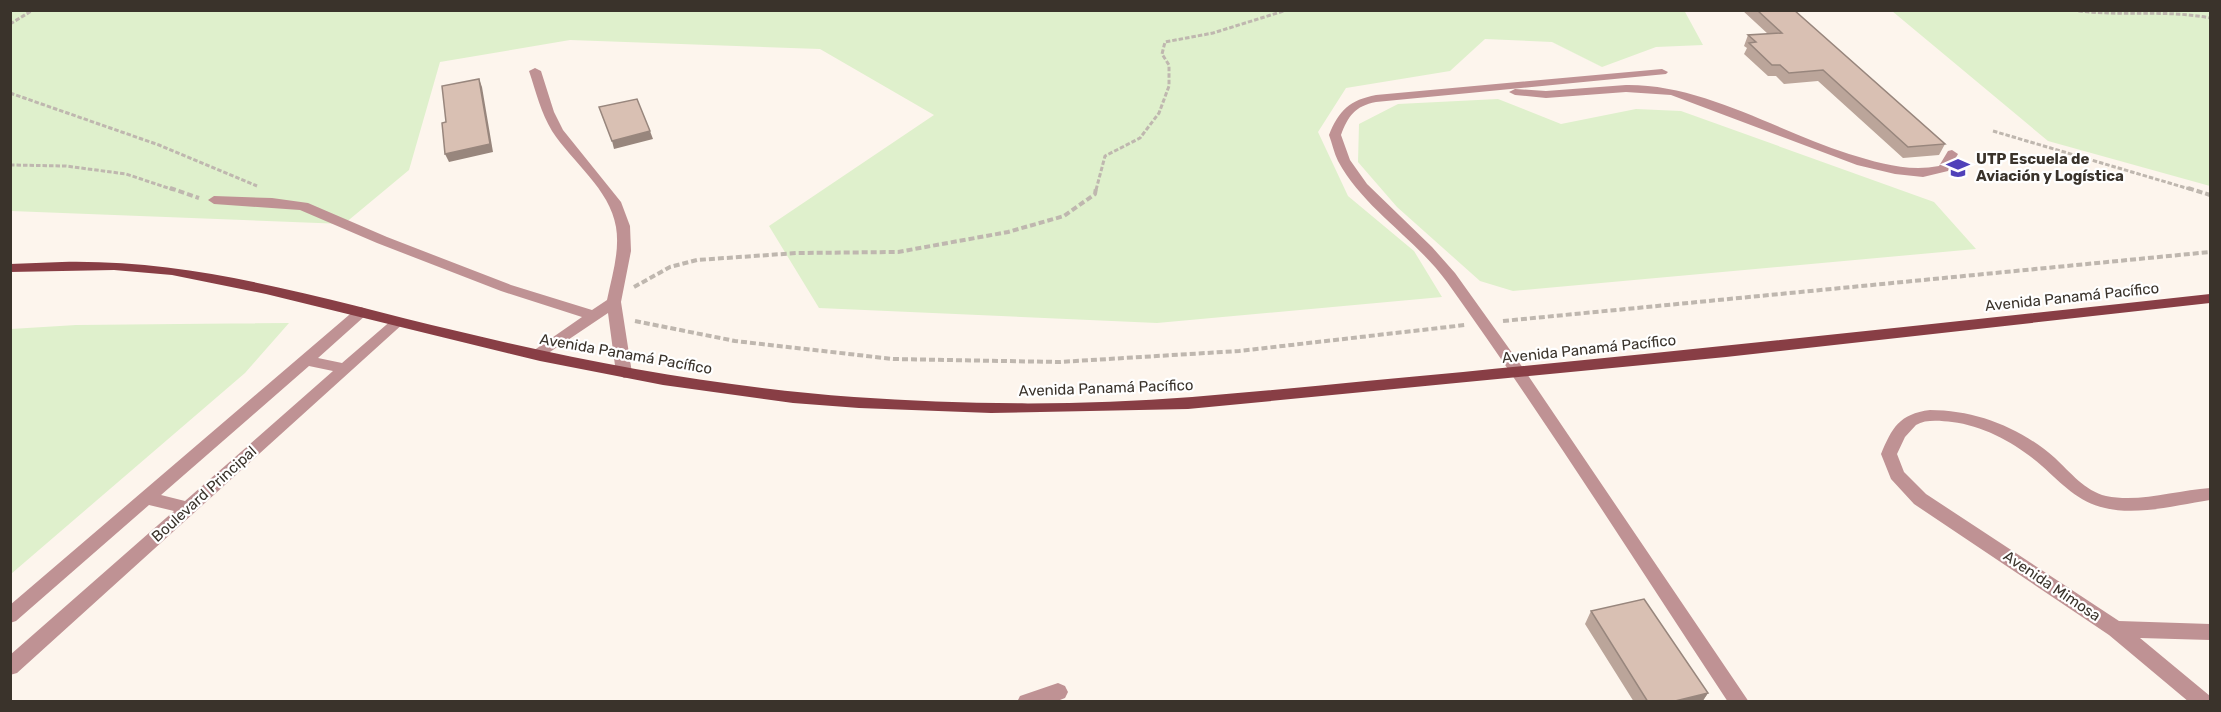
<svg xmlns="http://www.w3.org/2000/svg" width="2221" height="712" font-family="Rubik,sans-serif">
<rect width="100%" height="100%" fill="#fdf5ed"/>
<path fill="#dff0cc" d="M1684,10L1703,45L1656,47L1602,67L1552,42L1485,39L1450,71L1346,88L1318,132L1348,196L1414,251L1442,297L1157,323L819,308L769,226L934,115L820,49L570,40L440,62L409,170L344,224L11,211V11Z
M1892,11H2210V186L2048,141Z
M1498,99L1561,124L1636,109L1681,111L1934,202L1976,249L1513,291L1480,281L1397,207L1358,162L1359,124L1398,104Z
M289,323L245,373L11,574V329L76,325Z"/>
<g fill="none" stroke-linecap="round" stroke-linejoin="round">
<path stroke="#bfb7af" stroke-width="3" stroke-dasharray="4.5 2" stroke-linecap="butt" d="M2072,10C2118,17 2164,9 2210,18
M10,24L33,10
M10,93L159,145L257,186
M1993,131L2193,190
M10,165L66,166L126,174L174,190
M1096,190L1105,156L1140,138L1159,113L1169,86V65L1162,54L1165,42L1213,33L1287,10"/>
<path stroke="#bfb7af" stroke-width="4" stroke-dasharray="6 3" stroke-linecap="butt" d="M170,188L199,198
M2188,188L2210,195
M634,287L670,267L697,260L797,253L898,252L1008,232L1064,216L1095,194L1096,188
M635,321L735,341L893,359L1059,362L1239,351L1465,325
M1503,321L2210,252"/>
<path fill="#bf9294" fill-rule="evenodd" d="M535,68L541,71L554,112L563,130L621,202L630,226L631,251L621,302L632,373L629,377L624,378L616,373L608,313L538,360L531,355L533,351L582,317L501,291L377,243L300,210L214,204L208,200L214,196L272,198L308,203L387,237L511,285L592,310L607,300C612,276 620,251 616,227C610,189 572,162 552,131C541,113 536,92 529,71Z
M1662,69L1668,72L1666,74L1376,102C1355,106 1348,116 1341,135L1350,160L1367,184L1432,247L1455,273L1523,368L1749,702H1728C1635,561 1545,419 1447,282C1415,238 1364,209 1338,161C1334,153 1332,143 1329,135C1339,110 1350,100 1376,95Z
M1626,85C1703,84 1777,131 1849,154C1878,163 1908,172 1939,166L1948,151L1952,150L1958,154L1948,171L1923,177L1895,174L1857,165L1671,95L1626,92L1546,98L1515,95L1509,92L1515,89L1546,91Z
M361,307L366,309L368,312L366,315L318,358L342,363L393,319L398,317L405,322L17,673L10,675V655L174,511L149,505L16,621L10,623V605L356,309ZM309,366L333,371L185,501L161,495Z
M1930,410C1976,410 2021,428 2055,458C2070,472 2085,491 2106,496C2140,503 2177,490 2210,488V500C2177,505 2138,516 2105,508C2078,502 2062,484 2042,466C2017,444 1985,426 1952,422C1941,421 1926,419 1916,425L1905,437L1897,454L1904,472L1926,494L2119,621L2210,624V640L2140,638L2210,696V702H2189L2109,635L1914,504L1891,479L1881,454C1892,428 1899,414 1930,410Z
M1058,683L1065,686L1068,692L1065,698L1055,702H1017L1020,696Z"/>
<path fill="#883e45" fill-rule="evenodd" d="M62,262C199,259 326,300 457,331C588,363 720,387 854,397C966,405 1080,406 1192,397C1282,390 1372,380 1463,372C1712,348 1961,321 2210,294V303L1726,357L1188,409L991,413L859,408L793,403L663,385L540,361L266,294L172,275L114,270L10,272V264Z"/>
</g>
<path fill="#bba59a" d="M1742,10H1794L1945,144L1939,155L1903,158L1818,81L1784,84L1776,76H1768L1744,54L1747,48L1744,46L1748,35L1768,34Z
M1591,611L1708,693L1702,702H1634L1585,624Z"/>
<path fill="#98867d" d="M479,79L482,87L493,152L449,162L445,154Z
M650,131L653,139L614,149L612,141Z
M1708,693L1702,702H1671Z"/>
<path fill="#d9c0b3" stroke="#98867d" stroke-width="1.5" d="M1757,10H1794L1945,144L1908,147L1823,70L1789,73L1780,65H1772L1749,43L1756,42L1748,35L1782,33Z
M479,79L490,144L445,154L442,123L446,122L442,86Z
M637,99L650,131L612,141L599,107Z
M1644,599L1708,693L1671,702H1648L1591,611Z"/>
<defs>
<g id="university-bare" transform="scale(1.8)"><path d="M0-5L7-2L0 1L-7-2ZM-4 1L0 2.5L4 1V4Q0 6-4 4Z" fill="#5041b9" stroke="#fff" stroke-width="2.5" paint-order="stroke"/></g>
</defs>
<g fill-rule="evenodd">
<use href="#university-bare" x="1958" y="168"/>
</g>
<g text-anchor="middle" stroke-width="4.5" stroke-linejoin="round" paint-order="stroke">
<g font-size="15" font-weight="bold" fill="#3a332b" stroke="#fff" text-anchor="start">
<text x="1976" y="164">UTP Escuela de<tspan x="1976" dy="17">Aviación y Logística</tspan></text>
</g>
<g font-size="15" fill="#3a332b" stroke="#fff">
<text transform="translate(2072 297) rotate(-6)" y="5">Avenida Panamá Pacífico</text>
<text transform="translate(1589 349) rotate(-6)" y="5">Avenida Panamá Pacífico</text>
<text transform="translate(626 354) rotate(10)" y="5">Avenida Panamá Pacífico</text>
<text transform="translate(1106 388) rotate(-2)" y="5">Avenida Panamá Pacífico</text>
<text transform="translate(204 494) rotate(-42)" y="5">Boulevard Principal</text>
<text transform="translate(2052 586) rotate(34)" y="5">Avenida Mimosa</text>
</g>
</g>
<rect width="2221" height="712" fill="none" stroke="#3a332b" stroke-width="24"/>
</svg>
